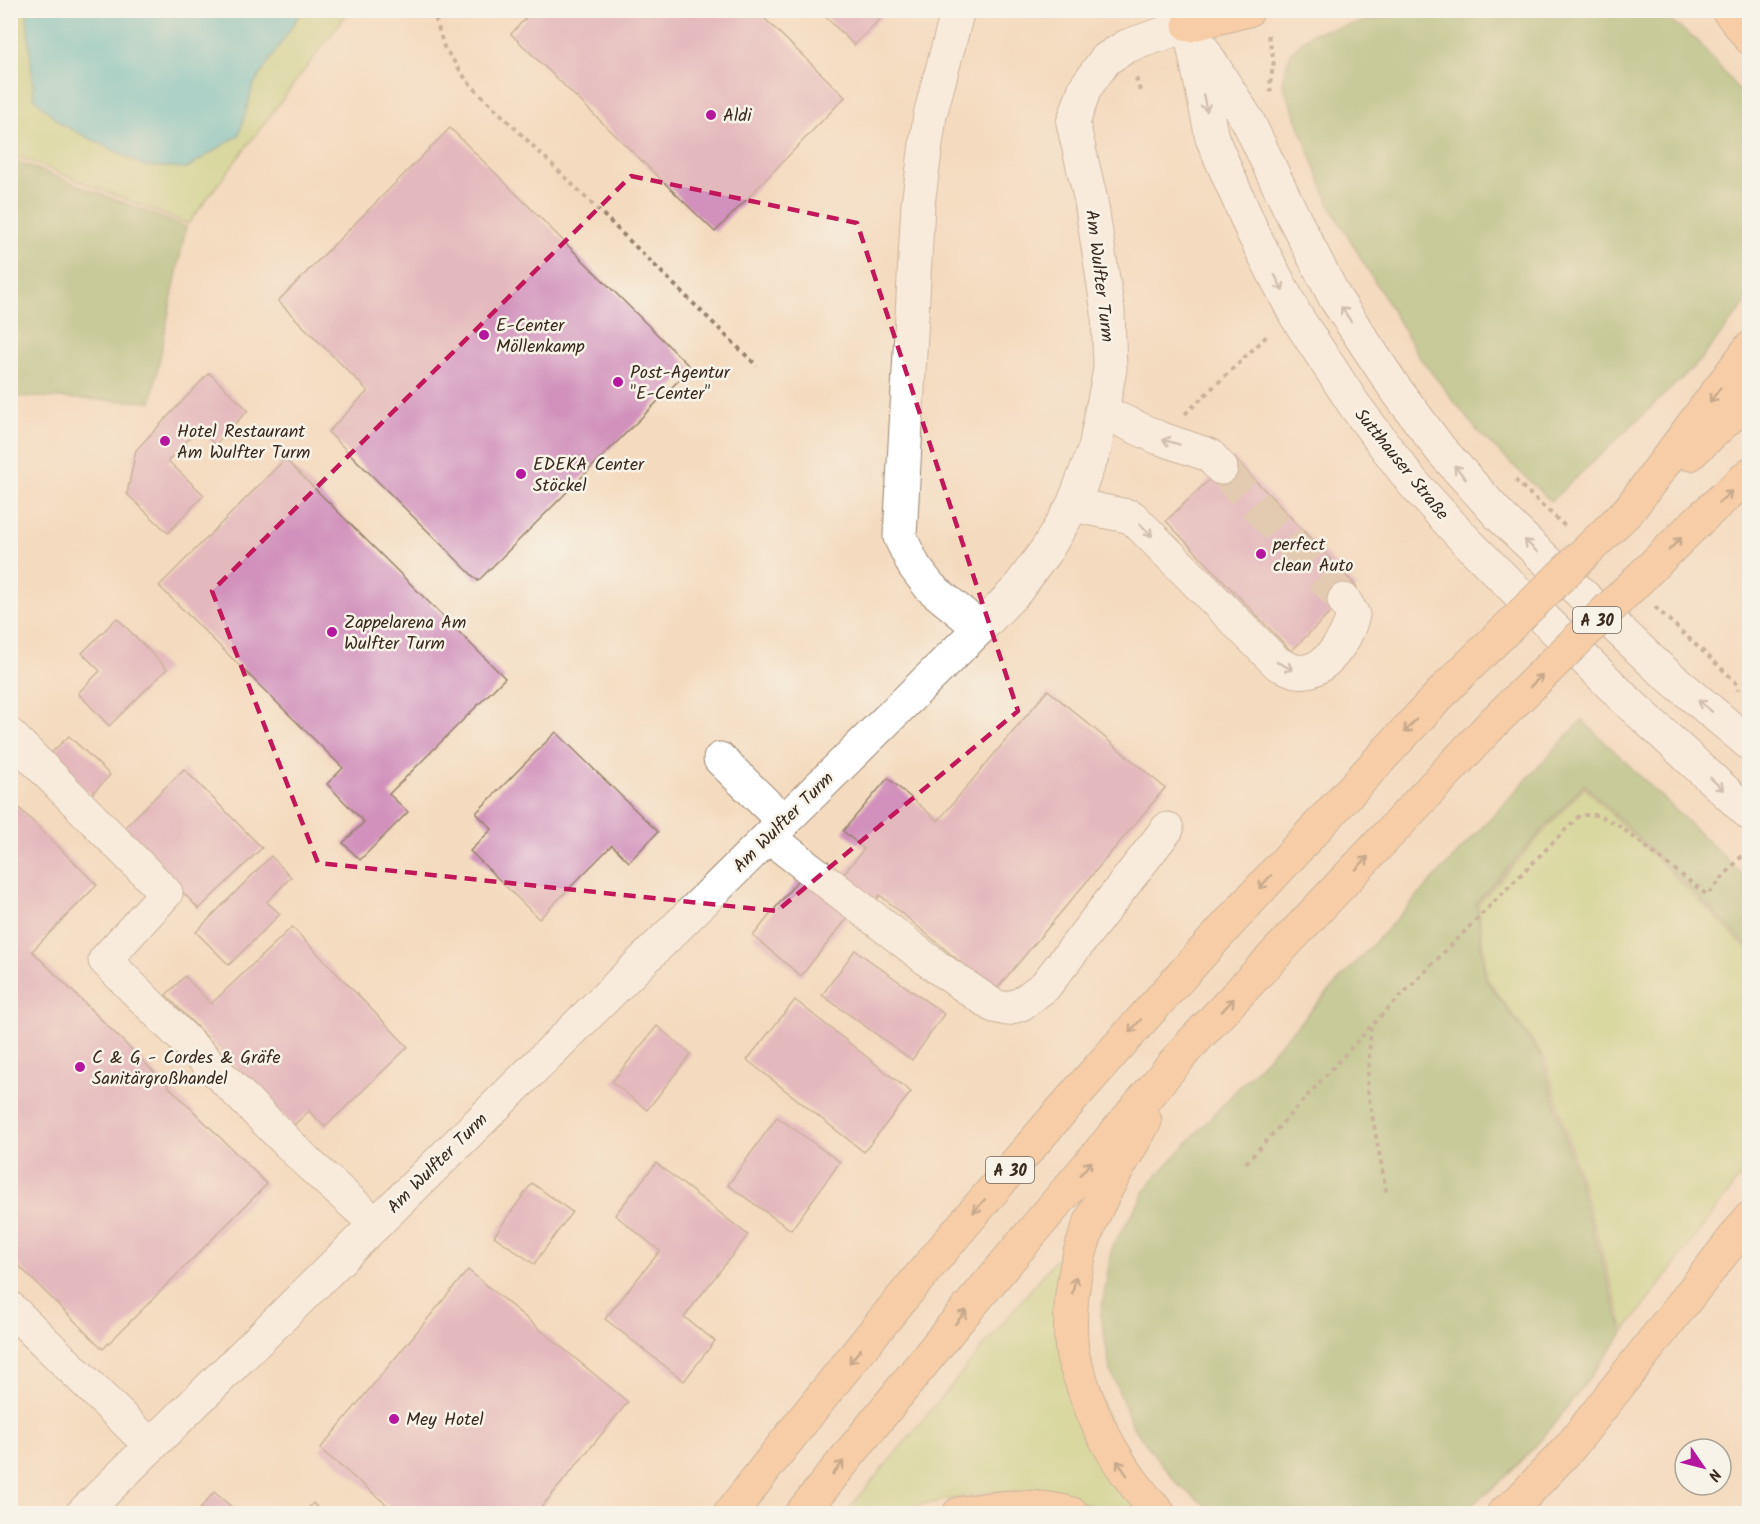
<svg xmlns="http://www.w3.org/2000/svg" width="1760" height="1524" font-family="Kalam,sans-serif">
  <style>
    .green { fill: #b8d47a; stroke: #7a7f4c; stroke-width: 1.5 }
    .forest { fill: #92b66a; stroke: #667044; stroke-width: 1.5 }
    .water { fill: #59c6cf; stroke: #4a7876; stroke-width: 1.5 }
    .building { fill: #d191bc }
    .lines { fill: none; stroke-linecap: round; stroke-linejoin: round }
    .minor-tunnel { stroke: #cfb89f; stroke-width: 33; stroke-dasharray: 33 16; stroke-linecap: butt }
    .minor-casing { stroke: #98826e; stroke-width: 35 }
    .highway-casing { stroke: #98826e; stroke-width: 35 }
    .path { stroke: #98826e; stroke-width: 4; stroke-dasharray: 4.5 4.5; stroke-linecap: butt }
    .minor { stroke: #fff; stroke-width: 33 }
    .highway { stroke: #f8bd88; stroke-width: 33 }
    .highway-bridge-casing { stroke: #98826e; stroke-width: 35; stroke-linecap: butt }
    .highway-bridge { stroke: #f8bd88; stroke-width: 33 }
    .oneway { stroke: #a79f9a }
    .oneway2 { stroke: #906c4e }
    .marked { fill: none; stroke: #c2185b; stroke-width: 4.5; stroke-dasharray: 12 8; stroke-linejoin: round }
    .poi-dot { fill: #b5179e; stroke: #f7f3e8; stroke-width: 2 }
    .labels { text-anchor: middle; stroke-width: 5; stroke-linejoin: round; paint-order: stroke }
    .shield { fill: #f7f3e8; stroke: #73665b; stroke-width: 1.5 }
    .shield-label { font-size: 16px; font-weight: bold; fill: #3b2a1e }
    .poi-label { font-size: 18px; fill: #3b2a1e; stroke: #f7f3e8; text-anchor: start }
    .street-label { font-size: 18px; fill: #3b2a1e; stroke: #f7f3e8 }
  </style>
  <rect width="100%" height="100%" fill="#f7f3e8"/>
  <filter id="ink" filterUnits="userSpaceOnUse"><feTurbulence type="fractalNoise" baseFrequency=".0167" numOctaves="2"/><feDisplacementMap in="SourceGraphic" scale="12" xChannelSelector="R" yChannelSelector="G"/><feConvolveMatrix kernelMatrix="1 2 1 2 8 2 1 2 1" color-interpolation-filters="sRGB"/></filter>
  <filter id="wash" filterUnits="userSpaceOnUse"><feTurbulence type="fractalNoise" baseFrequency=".008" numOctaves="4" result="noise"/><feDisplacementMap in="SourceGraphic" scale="24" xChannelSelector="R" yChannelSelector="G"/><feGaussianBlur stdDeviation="1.35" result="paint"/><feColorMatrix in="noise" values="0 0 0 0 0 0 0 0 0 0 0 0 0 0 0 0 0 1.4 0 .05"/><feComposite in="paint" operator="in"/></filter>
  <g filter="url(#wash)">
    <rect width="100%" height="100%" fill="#f4dbbf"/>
    <!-- green -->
    <g class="green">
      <polygon points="10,11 349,11 188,224 11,154"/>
      <polygon points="1584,787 1749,950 1749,1165 1625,1331 1544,1057 1487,979 1478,904"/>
      <polygon points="1075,1236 1059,1300 1147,1513 1111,1513 1060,1495 989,1492 914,1506 898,1513 845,1514"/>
    </g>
    <!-- forest -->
    <g class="forest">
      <polygon points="1414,11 1657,11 1698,41 1741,93 1749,114 1750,289 1744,305 1700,361 1551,501 1480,434 1420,358 1330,206 1282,81 1291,52 1312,33"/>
      <polygon points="11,159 186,227 151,402 11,396"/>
      <path d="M 1582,720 L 1749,881 L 1749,947 L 1584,784 L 1476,903 L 1485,979 L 1541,1056 L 1623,1333 C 1577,1393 1524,1475 1458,1513 L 1216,1513 L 1178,1485 L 1133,1427 L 1110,1369 L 1101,1314 L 1112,1247 L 1150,1183 Z"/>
    </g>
    <!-- water -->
    <polygon class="water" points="28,11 28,10 302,11 253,86 239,135 187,168 144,166 61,124 34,98 27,16"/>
    <g id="blocks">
      <!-- building -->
      <g class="building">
        <polygon points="533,10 756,10 845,97 715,232 511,34"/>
        <polygon points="819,10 889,10 854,45"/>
        <polygon points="450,128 691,368 478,581 328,432 368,391 278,301"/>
        <polygon points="209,373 248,410 215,445 198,429 168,461 204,495 168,533 127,494 136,450"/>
        <polygon points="1233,457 1357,587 1291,651 1166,521"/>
        <polygon points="285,459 505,678 389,794 408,812 360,860 343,843 364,822 327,784 343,768 159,586"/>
        <polygon points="117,618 167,669 109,726 78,693 100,671 82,653"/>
        <polygon points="1048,690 1165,788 995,991 880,895 874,903 842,876 864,849 843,831 888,778 938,821"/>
        <polygon points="556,732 658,832 629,862 612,845 539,919 470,851 492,829 476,813"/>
        <polygon points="69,736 110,775 91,795 49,755"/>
        <polygon points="184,769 262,848 199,909 122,830"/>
        <polygon points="10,799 97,885 32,951 267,1184 103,1349 10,1257"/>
        <polygon points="271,856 291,877 267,902 280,914 229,965 196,932"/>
        <polygon points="801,876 850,915 801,976 753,936"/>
        <polygon points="292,927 408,1047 325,1127 309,1111 293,1126 166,995 185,976 211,1004"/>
        <polygon points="855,950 944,1014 912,1060 822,995"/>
        <polygon points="795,1000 911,1092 864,1152 747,1060"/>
        <polygon points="657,1026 691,1054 647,1110 612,1082"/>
        <polygon points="777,1117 840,1162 791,1230 728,1185"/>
        <polygon points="656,1163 748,1235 684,1317 715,1341 684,1381 605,1319 660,1251 615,1215"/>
        <polygon points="532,1183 572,1212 534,1264 494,1236"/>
        <polygon points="468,1270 628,1402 536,1514 398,1514 320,1449"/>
        <polygon points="214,1492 240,1514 196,1514"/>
        <polygon points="313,1503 323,1514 303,1514"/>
      </g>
    </g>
  </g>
  <g filter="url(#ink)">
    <use href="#blocks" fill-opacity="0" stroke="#98826e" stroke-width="1.5"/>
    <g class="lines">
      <!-- minor-tunnel -->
      <polyline class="minor-tunnel" points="1221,468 1344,600"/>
      <defs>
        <g id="minor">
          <polyline points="958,10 930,115 918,204 900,537 914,566 930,587 980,628"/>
          <polyline points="1184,10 1189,25 1212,138 1253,233 1296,316 1355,406 1413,483 1466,541 1627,701 1750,814"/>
          <polyline points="1200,45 1248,121 1293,216 1335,298 1394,387 1441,450 1499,515 1657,666 1750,744"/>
          <polyline points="1101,411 1159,438 1209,455 1221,468"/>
          <path d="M 1073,505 L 1132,517 L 1278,664 C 1284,666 1291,670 1296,671 C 1325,676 1347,638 1353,615 L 1344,600"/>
          <polyline points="10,735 166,893 105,960 309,1164 376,1224"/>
          <polyline points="720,759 784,822"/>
          <polyline points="769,837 937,967 994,1006 1007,1009 1021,1004 1045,986 1167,829"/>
          <polyline points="10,1308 151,1446"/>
          <polyline points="82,1514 980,628 1016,591 1047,549 1073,505 1095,448 1110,369 1108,312 1091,201 1073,123 1085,88 1106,59 1127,46 1189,25"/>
        </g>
        <g id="highway">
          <polyline points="1728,10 1750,38"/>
          <polyline points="1189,25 1248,10"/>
          <polyline points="1690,454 1750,398"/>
          <polyline points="1629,510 1750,348"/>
          <polyline points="1700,519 1750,474"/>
          <path d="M 1145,1121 C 1123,1161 1097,1199 1083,1243 C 1072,1276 1068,1316 1072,1351 C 1073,1360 1077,1369 1080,1377 C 1095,1429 1123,1474 1159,1514"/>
          <path d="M 730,1514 C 953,1222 1200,951 1450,684"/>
          <polyline points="801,1514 952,1327 1188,1047 1494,722"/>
          <path d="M 959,1514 C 994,1507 1037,1503 1072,1514"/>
          <polyline points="1503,1514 1520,1500 1571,1446 1750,1218"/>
        </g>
      </defs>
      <!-- minor casing -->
      <use href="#minor" class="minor-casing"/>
      <!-- highway casing -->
      <use href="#highway" class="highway-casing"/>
      <!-- path -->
      <g class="path">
        <polyline points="433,10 444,47 468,82 757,366"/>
        <polyline points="1268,35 1274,61 1270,84 1271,95"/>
        <polyline points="1136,78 1141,94"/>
        <polyline points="1185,414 1269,334"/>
        <polyline points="1515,480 1567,528"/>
        <polyline points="1655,607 1735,681 1738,690"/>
        <polyline points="1371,1027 1367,1088 1387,1195"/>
        <polyline points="1246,1163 1371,1026 1580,815 1598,815 1617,824 1707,895 1750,847"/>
      </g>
      <!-- minor -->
      <use href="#minor" class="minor"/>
      <!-- highway -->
      <use href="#highway" class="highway"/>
      <defs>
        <g id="highway-bridge">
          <polyline points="1450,684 1629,510"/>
          <polyline points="1494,722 1700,519"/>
        </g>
      </defs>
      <!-- highway-bridge casing -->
      <use href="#highway-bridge" class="highway-bridge-casing"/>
      <!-- highway-bridge -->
      <use href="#highway-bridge" class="highway-bridge"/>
    </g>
    <!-- one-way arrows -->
    <defs><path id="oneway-shaft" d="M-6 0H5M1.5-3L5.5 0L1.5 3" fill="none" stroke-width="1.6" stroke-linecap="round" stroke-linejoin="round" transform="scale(1.5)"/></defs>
    <g class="oneway">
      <use href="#oneway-shaft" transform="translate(1205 103) rotate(78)"/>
      <use href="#oneway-shaft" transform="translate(1279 283) rotate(62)"/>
      <use href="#oneway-shaft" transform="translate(1346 314) rotate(-123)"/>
      <use href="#oneway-shaft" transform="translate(1171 442) rotate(-163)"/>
      <use href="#oneway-shaft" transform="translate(1460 472) rotate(-131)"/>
      <use href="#oneway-shaft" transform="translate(1146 530) rotate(45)"/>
      <use href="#oneway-shaft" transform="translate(1531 546) rotate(-136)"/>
      <use href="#oneway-shaft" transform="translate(1285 666) rotate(26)"/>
      <use href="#oneway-shaft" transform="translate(1705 706) rotate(-140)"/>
      <use href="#oneway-shaft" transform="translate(1717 784) rotate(43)"/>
    </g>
    <g class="oneway2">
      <use href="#oneway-shaft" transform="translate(1715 395) rotate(127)"/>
      <use href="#oneway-shaft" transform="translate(1725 497) rotate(-42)"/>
      <use href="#oneway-shaft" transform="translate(1675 544) rotate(-45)"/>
      <use href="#oneway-shaft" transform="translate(1536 681) rotate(-45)"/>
      <use href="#oneway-shaft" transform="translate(1410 726) rotate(133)"/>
      <use href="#oneway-shaft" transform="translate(1362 863) rotate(-47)"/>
      <use href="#oneway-shaft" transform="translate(1265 882) rotate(132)"/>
      <use href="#oneway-shaft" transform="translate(1228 1005) rotate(-47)"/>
      <use href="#oneway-shaft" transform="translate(1135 1026) rotate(132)"/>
      <use href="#oneway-shaft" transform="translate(1086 1168) rotate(-50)"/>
      <use href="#oneway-shaft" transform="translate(979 1206) rotate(131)"/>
      <use href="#oneway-shaft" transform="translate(1074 1285) rotate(-78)"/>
      <use href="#oneway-shaft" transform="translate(961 1317) rotate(-50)"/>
      <use href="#oneway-shaft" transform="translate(855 1356) rotate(129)"/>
      <use href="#oneway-shaft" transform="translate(838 1468) rotate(-51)"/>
      <use href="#oneway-shaft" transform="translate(1122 1468) rotate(-125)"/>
    </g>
  </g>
  <!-- marked area -->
  <path d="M0 0H1760V1524H0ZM 631,176 L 857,223 L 1018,711 L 777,911 L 318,863 L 212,591 Z" fill="#f4dbbf" fill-opacity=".55" fill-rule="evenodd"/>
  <path class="marked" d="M 631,176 L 857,223 L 1018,711 L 777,911 L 318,863 L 212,591 Z"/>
  <!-- markers -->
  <g class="poi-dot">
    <circle cx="711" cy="115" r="6"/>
    <circle cx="484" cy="335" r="6"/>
    <circle cx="618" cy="382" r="6"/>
    <circle cx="165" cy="441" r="6"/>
    <circle cx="521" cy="474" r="6"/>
    <circle cx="1261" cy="554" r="6"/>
    <circle cx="332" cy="632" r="6"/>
    <circle cx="80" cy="1067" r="6"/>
    <circle cx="394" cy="1419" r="6"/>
  </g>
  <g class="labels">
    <!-- shield labels -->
    <g class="shield">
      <rect x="1573" y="607" width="48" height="26" rx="4.5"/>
      <rect x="986" y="1157" width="48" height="26" rx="4.5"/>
    </g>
    <g class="shield-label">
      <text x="1597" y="626">A 30</text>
      <text x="1010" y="1176">A 30</text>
    </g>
    <!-- poi labels -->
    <g class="poi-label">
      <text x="723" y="121">Aldi</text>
      <text x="496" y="331">E-Center<tspan x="496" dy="21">Möllenkamp</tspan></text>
      <text x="630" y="378">Post-Agentur<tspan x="630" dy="21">"E-Center"</tspan></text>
      <text x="177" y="437">Hotel Restaurant<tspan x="177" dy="21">Am Wulfter Turm</tspan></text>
      <text x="533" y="470">EDEKA Center<tspan x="533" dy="21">Stöckel</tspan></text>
      <text x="1273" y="550">perfect<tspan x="1273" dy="21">clean Auto</tspan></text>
      <text x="344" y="628">Zappelarena Am<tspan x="344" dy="21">Wulfter Turm</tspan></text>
      <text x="92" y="1063">C &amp; G - Cordes &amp; Gräfe<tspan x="92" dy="21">Sanitärgroßhandel</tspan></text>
      <text x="406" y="1425">Mey Hotel</text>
    </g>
    <!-- street labels -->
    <g class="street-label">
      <text transform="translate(1100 276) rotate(83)" y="6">Am Wulfter Turm</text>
      <text transform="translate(1402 464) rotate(51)" y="6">Sutthauser Straße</text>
      <text transform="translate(783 822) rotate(-45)" y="6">Am Wulfter Turm</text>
      <text transform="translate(437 1163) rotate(-45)" y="6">Am Wulfter Turm</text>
    </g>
  </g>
  <!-- margin -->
  <rect width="1760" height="1524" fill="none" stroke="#f7f3e8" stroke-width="36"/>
  <!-- north arrow -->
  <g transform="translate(1703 1467) rotate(125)"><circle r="28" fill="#f7f3e8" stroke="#aca397" stroke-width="1.5"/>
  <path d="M0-4.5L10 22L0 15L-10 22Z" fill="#b5179e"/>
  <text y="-9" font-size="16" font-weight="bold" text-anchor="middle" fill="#3b2a1e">N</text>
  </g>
</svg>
